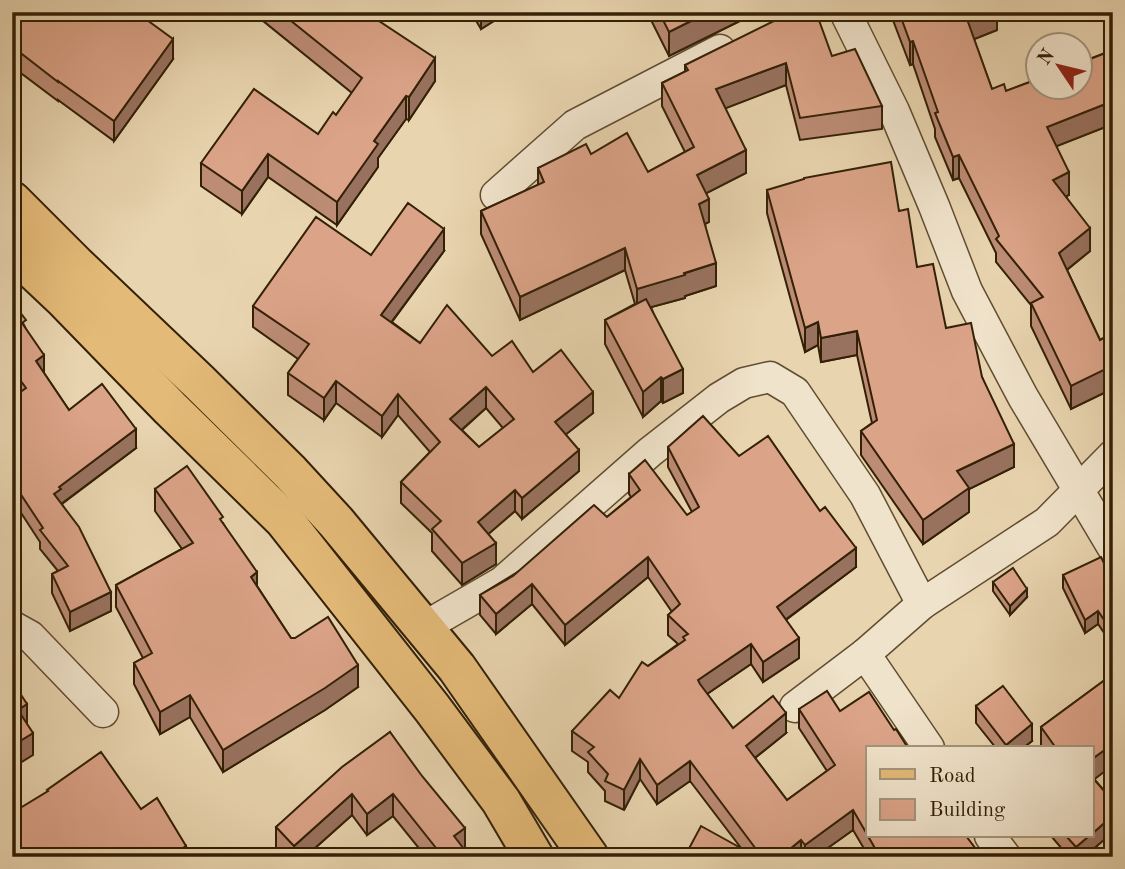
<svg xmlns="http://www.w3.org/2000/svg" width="1125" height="869" font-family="'Old Standard TT',serif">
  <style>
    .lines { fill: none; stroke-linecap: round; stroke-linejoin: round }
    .minor-casing { stroke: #604d30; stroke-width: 33 }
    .major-casing { stroke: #332006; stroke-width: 42 }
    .minor { stroke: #f0e3cb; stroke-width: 30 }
    .major { stroke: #e4ba78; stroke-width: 38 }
    .wall { fill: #bc8c75; stroke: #332006; stroke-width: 2; fill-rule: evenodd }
    .shaded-wall { fill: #99725f; stroke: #332006; stroke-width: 2 }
    .building { fill: #dba388; stroke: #332006; stroke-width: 2; fill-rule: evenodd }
  </style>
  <rect width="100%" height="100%" fill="#e8d4af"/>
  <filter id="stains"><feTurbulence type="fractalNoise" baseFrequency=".00286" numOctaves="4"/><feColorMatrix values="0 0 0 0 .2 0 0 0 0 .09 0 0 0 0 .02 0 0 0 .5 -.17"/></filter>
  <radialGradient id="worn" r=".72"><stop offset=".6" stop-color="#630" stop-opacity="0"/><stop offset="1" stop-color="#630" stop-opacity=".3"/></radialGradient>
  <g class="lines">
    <defs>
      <g id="minor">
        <polyline points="845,12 894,111 934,206 967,291 1023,397 1113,548"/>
        <polyline points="496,195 575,125 720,50"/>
        <polyline points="12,626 30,636 103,712"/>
        <polyline points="424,627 502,582 650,452 719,398 744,383 770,377 795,392 865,495 922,604"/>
        <polyline points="865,654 929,748"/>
        <polyline points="795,707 865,654 922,604 1047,522 1113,455"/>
        <polyline points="990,836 1006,857"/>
      </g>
      <g id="major">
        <polyline points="12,201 76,265 199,382 290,472 336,522 457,668 589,857"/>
        <polyline points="12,250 65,300 170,408 284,520 432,708 501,801 534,857"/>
      </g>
    </defs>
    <!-- minor casing -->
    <use href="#minor" class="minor-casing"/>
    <!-- major casing -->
    <use href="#major" class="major-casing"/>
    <!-- minor -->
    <use href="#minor" class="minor"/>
    <!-- major -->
    <use href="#major" class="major"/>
  </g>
  <!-- wall -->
  <g class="wall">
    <polygon points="12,12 173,59 114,141 58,100 58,101 18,71 12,79"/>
    <polygon points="252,12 381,12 381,19 379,21 435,81 409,120 406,119 378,158 378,167 337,225 268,177 242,214 201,186 201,163 318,134 336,115 352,93"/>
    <polygon points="471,12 508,12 481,29"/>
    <polygon points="651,12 758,12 669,56 651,20"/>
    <polygon points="884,12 999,12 997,13 997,30 974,39 992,89 1006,91 1113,50 1113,124 1056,146 1069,195 1066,196 1090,251 1067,270 1100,340 1113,333 1112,389 1071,409 1031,326 1031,305 996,262 996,253 959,178 953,180 935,137 935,129 913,64 910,65 891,15 886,17"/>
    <polygon points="832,56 882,106 882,129 800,140 786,85 725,108 746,173 706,193 709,222 705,224 716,286 685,296 685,298 651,307 683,393 663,403 661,401 643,417 605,344 605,320 635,304 625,270 520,320 481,234 481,211 538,185 538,168 591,154 648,172 685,152 662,106 662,83 685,72 685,65"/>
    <polygon points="767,190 899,211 917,267 946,328 982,377 1014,467 969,489 969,512 923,544 861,455 861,431 872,423 857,355 821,362 818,345 805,352 767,213"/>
    <path d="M 444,251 L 392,322 L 420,343 L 492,356 L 533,372 L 593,413 L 566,434 L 579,471 L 522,519 L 515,511 L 488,534 L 496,564 L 462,585 L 432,551 L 432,533 L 401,503 L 401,482 L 430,452 L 398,415 L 382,437 L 336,403 L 324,420 L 288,395 L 288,373 L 298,359 L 253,327 L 253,306 L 371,255 ZM 486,408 L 503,428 L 479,447 L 462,430 Z"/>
    <polygon points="12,302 26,329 44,373 69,410 136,448 62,504 111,611 70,631 52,593 52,574 58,571 40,549 40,542 12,499 12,398 17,395 12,388"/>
    <polygon points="668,447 739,456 856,567 786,620 799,658 763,682 751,664 707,694 733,728 786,733 755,758 787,800 827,771 799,728 799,709 840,711 868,748 982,857 869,857 853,830 815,857 686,857 686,854 741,848 690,781 657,804 640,779 624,810 605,801 605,791 588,772 588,762 572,751 572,731 619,698 648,666 678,644 668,635 668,615 672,612 648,577 565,645 532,604 496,634 480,615 480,595 607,517 631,497 629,494 629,474 687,515 692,512 668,467"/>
    <polygon points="155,489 223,523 257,586 291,638 358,687 325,710 223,772 190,717 160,734 134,684 134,663 143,658 116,607 116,585 182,549 155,511"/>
    <polygon points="1063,575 1113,582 1113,646 1098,624 1085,633 1063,588"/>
    <polygon points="993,582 1027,597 1010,615 993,591"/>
    <polygon points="1113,674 1113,765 1094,779 1113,801 1113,832 1084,857 1069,857 1051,836 1092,836 1092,748 1041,748 1041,727"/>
    <polygon points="976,706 1032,741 1023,748 996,748 976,723"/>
    <polygon points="390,732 470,857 426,857 393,816 367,835 352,815 305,857 284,857 276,848 276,827"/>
  </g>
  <!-- shaded-wall -->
  <g class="shaded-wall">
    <polygon points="368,12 381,12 381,19 367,36"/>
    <polygon points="483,12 508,12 481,29 481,14"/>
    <polygon points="709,12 758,12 669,56 669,32"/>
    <polygon points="886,12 891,12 891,15 886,17"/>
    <polygon points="984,12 999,12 997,13 997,30 967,42 967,19"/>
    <polygon points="173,39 173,59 114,141 114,121"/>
    <polygon points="913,41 913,64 910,65 910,42"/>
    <polygon points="18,51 18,71 12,79 12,59"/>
    <polygon points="435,58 435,81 409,120 409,97"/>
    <polygon points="786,63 786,85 716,112 716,89"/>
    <polygon points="406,96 406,119 378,158 378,167 337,225 337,202 374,141"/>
    <polygon points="1113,101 1113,124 1047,150 1047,127"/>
    <polygon points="746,150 746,173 697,198 697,175"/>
    <polygon points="268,154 268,177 242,214 242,191"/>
    <polygon points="959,155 959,178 953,180 953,157"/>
    <polygon points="1069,172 1069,195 1053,203 1053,180"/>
    <polygon points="709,199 709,222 699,227 699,204"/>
    <polygon points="1090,228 1090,251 1059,276 1059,253"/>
    <polygon points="444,229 444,251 381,336 381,315"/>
    <polygon points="625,248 625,270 520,320 520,297"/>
    <polygon points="716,263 716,286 685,296 685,298 637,311 637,289"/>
    <polygon points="818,322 818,345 805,352 805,328"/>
    <polygon points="857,331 857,355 821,362 821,338"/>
    <polygon points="44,355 44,374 36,361"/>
    <polygon points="1113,362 1112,389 1071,409 1071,386"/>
    <polygon points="683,369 683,393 663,403 663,379"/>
    <polygon points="661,377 661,401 643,417 643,392"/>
    <polygon points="336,381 336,403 324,420 324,398"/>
    <polygon points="486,387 486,408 450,440 450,419"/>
    <polygon points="593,392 593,413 555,443 555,422"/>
    <polygon points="398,394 398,415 382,437 382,416"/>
    <polygon points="136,429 136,448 61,504 54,494 59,487"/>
    <polygon points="1014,444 1014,467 969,489 969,512 923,544 923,520 957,471"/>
    <polygon points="579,450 579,471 522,519 522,498"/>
    <polygon points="515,490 515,511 478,543 478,522"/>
    <polygon points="496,543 496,564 462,585 462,563"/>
    <polygon points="856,548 856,567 777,626 777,607"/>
    <polygon points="648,557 648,577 565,645 565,625"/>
    <polygon points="257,572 257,594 251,577"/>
    <polygon points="532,584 532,604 496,634 496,614"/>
    <polygon points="1027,589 1027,597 1010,615 1010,606"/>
    <polygon points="111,592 111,611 70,631 70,612"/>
    <polygon points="1098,611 1098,624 1085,633 1085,620"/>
    <polygon points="799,638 799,658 763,682 763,662"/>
    <polygon points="751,644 751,664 698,700 698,680"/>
    <polygon points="358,665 358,687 325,710 223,772 223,750"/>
    <polygon points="190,695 190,717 160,734 160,712"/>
    <polygon points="27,704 27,727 18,710"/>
    <polygon points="786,713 786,733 746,765 746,746"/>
    <polygon points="1032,724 1032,741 1023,748 1006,748 1006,745"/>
    <polygon points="33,733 33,755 12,768 12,746"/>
    <polygon points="1113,744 1113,765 1092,781 1092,759"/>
    <polygon points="640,759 640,779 624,810 624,790"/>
    <polygon points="690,761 690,781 657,804 657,785"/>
    <polygon points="352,794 352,815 305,857 294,857 294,846"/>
    <polygon points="393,794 393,816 367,835 367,814"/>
    <polygon points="853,810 853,830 815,857 805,857 805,845"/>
    <polygon points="1113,815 1113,832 1084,857 1076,857 1076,847 1089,836 1092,836 1092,834"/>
    <polygon points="465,828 465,849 455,857 454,836"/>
    <polygon points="801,840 801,857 780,857"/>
    <polygon points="186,846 186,857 169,857"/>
    <polygon points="53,849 53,857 41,857"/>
  </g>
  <!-- building -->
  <g class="building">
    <polygon points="12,12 136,12 173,39 114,121 58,81 58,82 18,51 12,59"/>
    <polygon points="280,12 368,12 367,13 435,58 409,97 406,96 374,141 378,144 337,202 268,154 242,191 201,163 254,89 318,134 333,112 336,115 362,78"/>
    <polygon points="659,12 709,12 669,32"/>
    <polygon points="792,12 816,12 832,56 855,49 882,106 800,118 786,63 716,89 746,150 697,175 709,199 699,204 716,263 684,273 685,275 637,289 625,248 520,297 481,211 544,182 538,168 586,144 591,154 627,133 648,172 694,147 662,83 688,70 685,65"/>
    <polygon points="899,12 984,12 967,19 992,89 1004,84 1006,91 1038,79 1038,88 1080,88 1080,63 1113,50 1113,101 1047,127 1069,172 1053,180 1090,228 1059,253 1100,340 1113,333 1113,362 1111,363 1112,366 1071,386 1031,303 1043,297 996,239 999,236 959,155 953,157 935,113 938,112 913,41 910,42"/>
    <polygon points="891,162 899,211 908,209 917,267 933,264 946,328 971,323 982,377 1014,444 957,471 969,488 923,520 861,431 877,420 857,331 821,338 818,322 805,328 767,190 804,179 804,178"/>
    <path d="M 408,203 L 444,229 L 381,315 L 420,343 L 447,305 L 492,356 L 512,341 L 533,372 L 561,350 L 593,392 L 555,422 L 579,450 L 522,498 L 515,490 L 478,522 L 496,543 L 462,563 L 432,529 L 441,521 L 401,482 L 440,442 L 398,394 L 382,416 L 336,381 L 324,398 L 288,373 L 309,344 L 253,306 L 316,217 L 371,255 ZM 486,387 L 514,419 L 479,447 L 450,419 Z"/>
    <polygon points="646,299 683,369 663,379 661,377 643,392 605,320"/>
    <polygon points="12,302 26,320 22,323 44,355 36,361 69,410 102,384 136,429 59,487 61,489 54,494 79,527 111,592 70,612 52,574 68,566 40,530 43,528 12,481 12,454 15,452 12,449 12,398 26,388 12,369"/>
    <polygon points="703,416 739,456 768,436 820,511 825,507 856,548 777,607 799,638 763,662 751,644 698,680 700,684 733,728 773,696 786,713 746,746 787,800 835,765 799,709 827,691 840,711 869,692 894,730 896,729 908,748 868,748 868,836 853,810 805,845 801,840 780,857 762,857 690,761 657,785 640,759 624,790 605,781 608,774 588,752 594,747 572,731 610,690 619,698 642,662 648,666 685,640 683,637 688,634 668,615 680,604 648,557 565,625 532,584 496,614 480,595 513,576 594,505 607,517 640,490 629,474 645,460 687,515 699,507 668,447"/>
    <polygon points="187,466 223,517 220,519 257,572 251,577 291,638 295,638 328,617 358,665 325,688 223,750 190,695 160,712 134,663 152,653 116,585 193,543 155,489"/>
    <polygon points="1101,557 1113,582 1113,633 1098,611 1085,620 1063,575"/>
    <polygon points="1013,568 1027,589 1010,606 993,582"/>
    <polygon points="1113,674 1113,744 1092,759 1092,748 1056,748 1041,727"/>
    <polygon points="12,681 27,704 18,710 33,733 12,746"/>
    <polygon points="1003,686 1032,724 1006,745 976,706"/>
    <polygon points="390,732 422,776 465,828 454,836 470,857 435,857 440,853 393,794 367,814 352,794 294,846 276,827 342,767"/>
    <polygon points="101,752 141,809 157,798 186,846 169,857 57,857 53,849 41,857 12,857 12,813 48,791 47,790"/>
    <polygon points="1092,777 1113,801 1113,815 1092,834"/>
    <polygon points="701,826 757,857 689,857 686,854"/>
    <polygon points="868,836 966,836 982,857 880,857"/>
    <polygon points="1066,836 1089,836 1076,847"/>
  </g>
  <!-- margin -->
  <rect width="1125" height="869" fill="none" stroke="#e8d4af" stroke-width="42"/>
  <rect x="14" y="14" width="1097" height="841" fill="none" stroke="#332006" stroke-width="3.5"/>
  <rect x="21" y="21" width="1083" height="827" fill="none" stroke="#332006" stroke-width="2"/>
  <!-- legend -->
  <rect x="866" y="746" width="228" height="91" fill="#f0e3cb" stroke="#a4957c" stroke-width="2"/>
  <rect x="880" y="769" width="35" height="10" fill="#e4ba78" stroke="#a4957c" stroke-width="2"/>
  <text x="929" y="782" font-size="21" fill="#332006">Road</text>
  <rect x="880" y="799" width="35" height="21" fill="#dba388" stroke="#a4957c" stroke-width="2"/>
  <text x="929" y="816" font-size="21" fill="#332006">Building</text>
  <!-- north arrow -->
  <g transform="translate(1059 66) rotate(305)"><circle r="33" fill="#f0e3cb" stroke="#a4957c" stroke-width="2"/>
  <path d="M0-5L12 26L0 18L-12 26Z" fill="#8f2418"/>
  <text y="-10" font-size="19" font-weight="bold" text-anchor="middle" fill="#332006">N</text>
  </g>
  <rect width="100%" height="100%" filter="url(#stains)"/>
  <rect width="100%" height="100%" fill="url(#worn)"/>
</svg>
